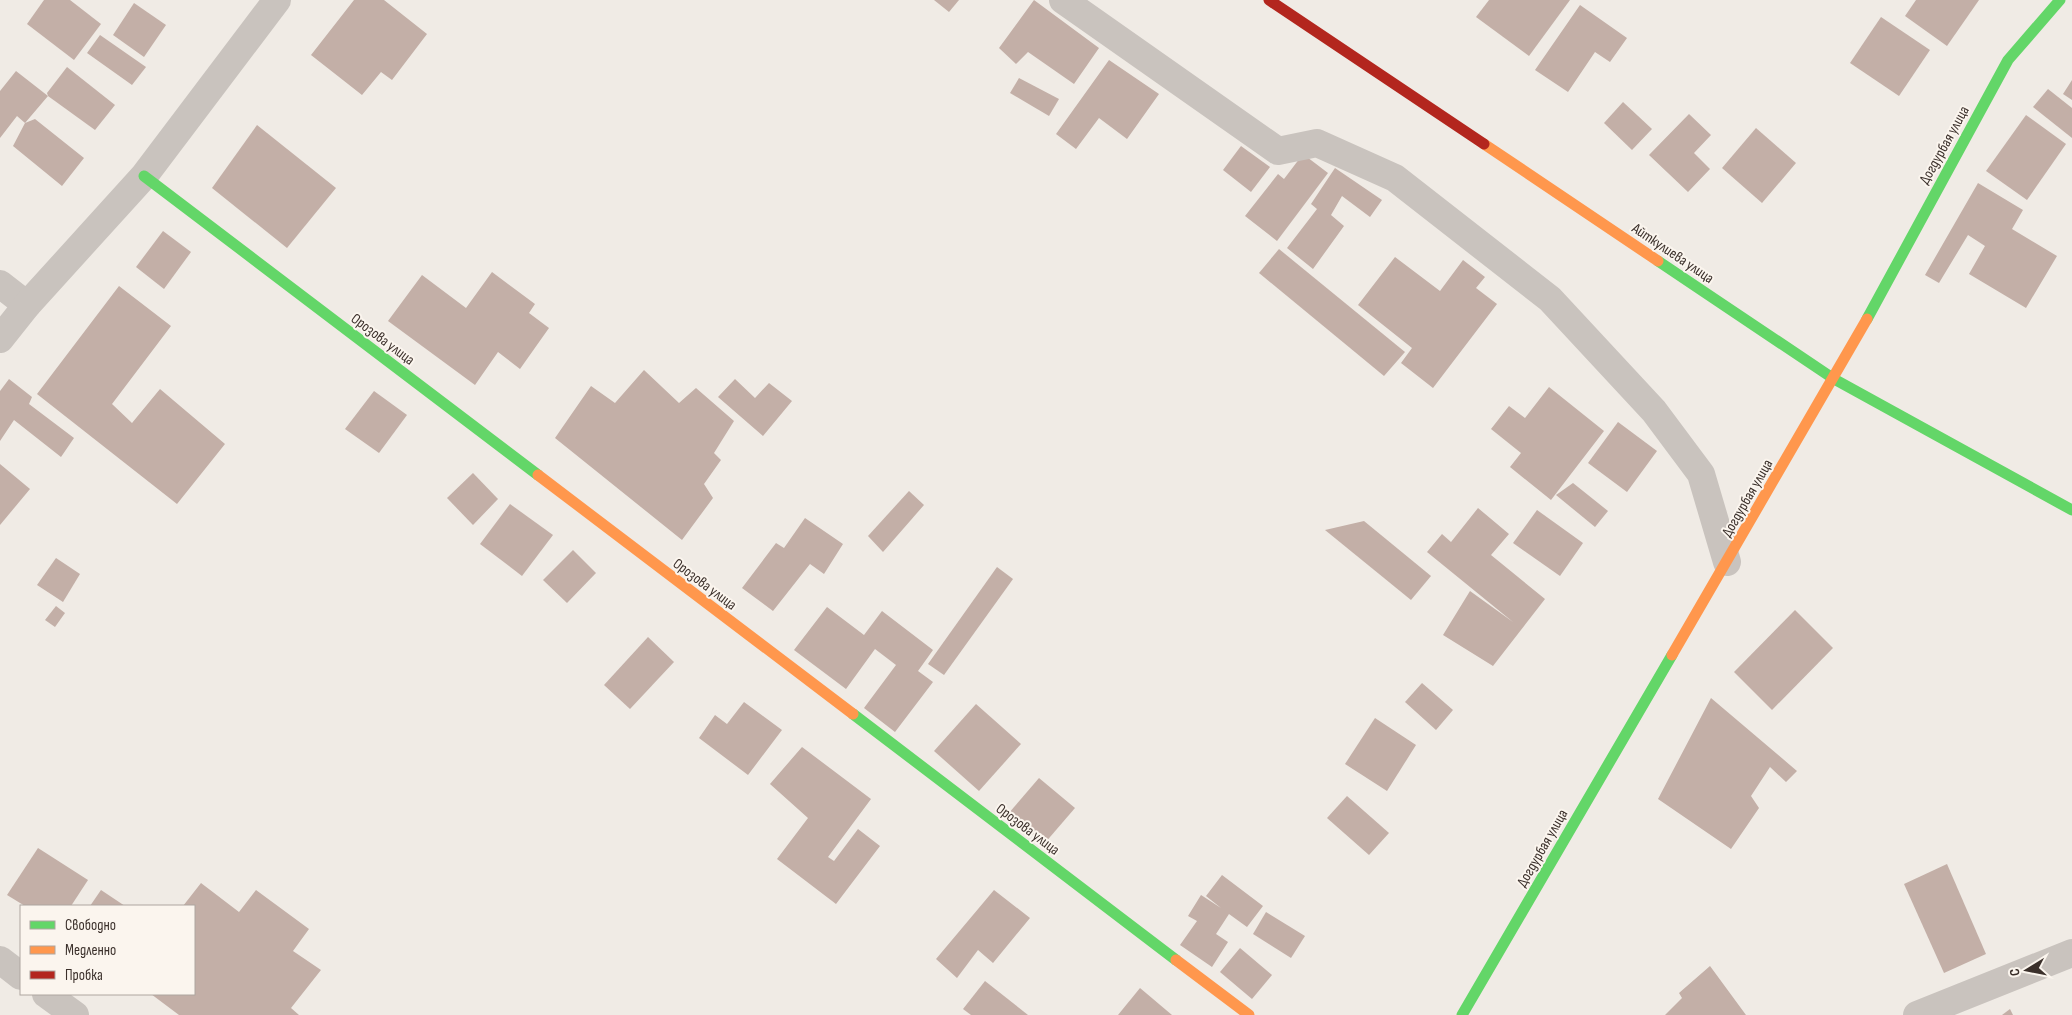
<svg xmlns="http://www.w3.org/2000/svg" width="2072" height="1015" font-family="'Sofia Sans Condensed',sans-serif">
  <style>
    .building { fill: #c3afa7 }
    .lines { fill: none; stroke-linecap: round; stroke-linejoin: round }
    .street { stroke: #c9c3be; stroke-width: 28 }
    .fast { stroke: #63d668; stroke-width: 11 }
    .slow { stroke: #ff974d; stroke-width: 11 }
    .jam { stroke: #b3261e; stroke-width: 11 }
    .labels { text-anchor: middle; stroke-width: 4; stroke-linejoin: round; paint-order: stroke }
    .street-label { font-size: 15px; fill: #3b302b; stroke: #fbf5ee }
  </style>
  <rect width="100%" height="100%" fill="#f0ebe5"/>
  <!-- building -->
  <g class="building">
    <polygon points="44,0 70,0 101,24 74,60 27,24"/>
    <polygon points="354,0 384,0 427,34 392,80 381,72 362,95 311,55"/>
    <polygon points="934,0 959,0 949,12"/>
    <polygon points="1034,0 1099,48 1074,84 1028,52 1016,64 999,48"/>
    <polygon points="1489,0 1570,0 1529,56 1476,17"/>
    <polygon points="1916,0 1979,0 1947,46 1905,16"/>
    <polygon points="134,3 166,25 144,57 113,35"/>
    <polygon points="1580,5 1627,38 1610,62 1595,52 1568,92 1535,70"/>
    <polygon points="1881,17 1930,50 1899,96 1850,63"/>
    <polygon points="100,35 146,67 132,85 87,53"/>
    <polygon points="1109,60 1159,94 1127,139 1099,118 1076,149 1056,134"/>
    <polygon points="67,67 115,105 95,130 48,96 47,93"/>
    <polygon points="16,71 48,96 25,123 35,119 84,158 62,186 13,146 25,123 17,116 0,138 0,91"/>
    <polygon points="1019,78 1059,99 1049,116 1010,93"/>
    <polygon points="2072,80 2072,100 2063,94"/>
    <polygon points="2048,89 2072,108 2072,138 2033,107"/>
    <polygon points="1623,102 1652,129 1632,150 1604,123"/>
    <polygon points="1689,114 1711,135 1694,153 1710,169 1688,192 1649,155"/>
    <polygon points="2026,115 2066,144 2027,200 1986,171"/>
    <polygon points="257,125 336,188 287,248 212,188"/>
    <polygon points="1756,128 1796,163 1762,203 1722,168"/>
    <polygon points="1241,146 1270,167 1251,192 1223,170"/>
    <polygon points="1303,154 1328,173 1277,241 1245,216 1278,174 1284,179"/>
    <polygon points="1335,168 1382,200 1370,217 1342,196 1331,215 1344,226 1313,269 1287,248 1317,209 1311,204"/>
    <polygon points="1978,183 2023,210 2012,229 2057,256 2026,308 1969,274 1985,246 1968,235 1939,283 1925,275"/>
    <polygon points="163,231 191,252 164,289 136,267"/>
    <polygon points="1279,249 1405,352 1384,376 1259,273"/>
    <polygon points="1395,257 1440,291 1463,260 1485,277 1476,288 1497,304 1433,388 1401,363 1412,348 1358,305"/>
    <polygon points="492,272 535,304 529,313 549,328 520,369 498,352 475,385 388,321 422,275 466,308"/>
    <polygon points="119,286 171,326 112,404 132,423 160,389 225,444 177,504 37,394"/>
    <polygon points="644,370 679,403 696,388 734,421 714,453 721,460 704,484 713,498 682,540 555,438 591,386 615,403"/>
    <polygon points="9,379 32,397 29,404 74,438 61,457 14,420 0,441 0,391"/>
    <polygon points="735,379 755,398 769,383 792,401 763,436 718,397"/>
    <polygon points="1549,387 1604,431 1551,500 1510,467 1521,453 1491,429 1509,406 1525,418"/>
    <polygon points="374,391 407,415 379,453 345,429"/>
    <polygon points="1618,422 1657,451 1627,492 1588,463"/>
    <polygon points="0,464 30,489 0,525"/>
    <polygon points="473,473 498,499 473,525 447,498"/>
    <polygon points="1573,483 1608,511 1595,527 1556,495"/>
    <polygon points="909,491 924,505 883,552 868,536"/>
    <polygon points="510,504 553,535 522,576 480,544"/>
    <polygon points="1478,508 1509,534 1491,555 1545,599 1493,666 1443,635 1470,591 1513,622 1427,552 1442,534 1451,542"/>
    <polygon points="1537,510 1583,543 1560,576 1513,543"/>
    <polygon points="805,518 843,544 824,574 810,564 773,611 742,588 776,543 784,548"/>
    <polygon points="1364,521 1431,576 1411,600 1325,530"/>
    <polygon points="573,550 596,573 567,603 543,580"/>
    <polygon points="56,558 80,574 63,602 37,585"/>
    <polygon points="997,567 1013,579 944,675 928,664"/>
    <polygon points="56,606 65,613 55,627 45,620"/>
    <polygon points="827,607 864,635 882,611 933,650 918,671 933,682 895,732 864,708 896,665 875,649 846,689 794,650"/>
    <polygon points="1795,610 1833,648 1772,710 1734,672"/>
    <polygon points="648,637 674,662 630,709 604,685"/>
    <polygon points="1422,683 1453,710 1436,730 1405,702"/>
    <polygon points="1711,698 1797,771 1786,782 1770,767 1751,796 1759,808 1731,849 1658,799"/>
    <polygon points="744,702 782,730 748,775 699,738 715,715 727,724"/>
    <polygon points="976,704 1021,744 979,791 934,751"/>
    <polygon points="1375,718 1416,745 1387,791 1345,764"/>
    <polygon points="802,747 871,799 828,857 834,861 858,829 880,846 836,904 777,859 808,818 770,784"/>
    <polygon points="1039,778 1075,808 1044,844 1008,814"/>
    <polygon points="1347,796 1389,833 1369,855 1327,818"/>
    <polygon points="38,848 88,880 71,906 25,906 7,895"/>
    <polygon points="1947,864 1986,954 1944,973 1904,884"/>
    <polygon points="1222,875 1263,906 1247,927 1229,914 1216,934 1228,942 1212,967 1180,945 1197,921 1188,916 1201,895 1221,908 1206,896"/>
    <polygon points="201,883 239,912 256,890 309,929 293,951 321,970 291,1008 299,1015 179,1015 151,994 194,994 194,906 183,906"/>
    <polygon points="101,890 125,906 90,906"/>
    <polygon points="994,890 1030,918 993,963 978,950 957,978 936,959"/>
    <polygon points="1266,912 1305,936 1291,958 1253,934"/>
    <polygon points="1240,948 1272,975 1252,999 1220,972"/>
    <polygon points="1710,966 1746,1015 1665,1015 1682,998 1679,993"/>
    <polygon points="985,981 1028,1015 971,1015 963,1009"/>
    <polygon points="1140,988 1172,1015 1118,1015"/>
    <polygon points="2010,1009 2013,1015 2002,1015"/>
  </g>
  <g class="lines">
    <!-- street -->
    <g class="street">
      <polyline points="1063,0 1278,151 1317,143 1395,178 1550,299 1654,411 1701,474 1727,562"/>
      <polyline points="0,284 27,305"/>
      <polyline points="0,339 27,305 144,176 277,0"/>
      <polyline points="0,960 21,976"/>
      <polyline points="46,994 75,1015"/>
      <polyline points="1917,1015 2072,953"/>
    </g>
    <!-- fast -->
    <g class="fast">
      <polyline points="144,176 538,475"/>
      <polyline points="1658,261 1834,379 2072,510"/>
      <polyline points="1867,319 2008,60 2060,0"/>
      <polyline points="853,714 1176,960"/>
      <polyline points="1462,1015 1672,655"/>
    </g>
    <!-- slow -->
    <g class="slow">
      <polyline points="1484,144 1658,261"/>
      <polyline points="538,475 853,714"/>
      <polyline points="1672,655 1867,319"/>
      <polyline points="1176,960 1249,1015"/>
    </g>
    <!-- jam -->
    <polyline class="jam" points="1269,0 1484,144"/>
  </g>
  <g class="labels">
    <!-- street labels -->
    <g class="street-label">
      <text transform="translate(1944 145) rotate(-61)" y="5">Догдурбая улица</text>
      <text transform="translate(1673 253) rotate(34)" y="5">Айткулиева улица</text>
      <text transform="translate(383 339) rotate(37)" y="5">Орозова улица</text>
      <text transform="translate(1747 498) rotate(-60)" y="5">Догдурбая улица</text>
      <text transform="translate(705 584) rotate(37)" y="5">Орозова улица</text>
      <text transform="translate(1028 829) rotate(37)" y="5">Орозова улица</text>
      <text transform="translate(1542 848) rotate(-60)" y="5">Догдурбая улица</text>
    </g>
  </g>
  <!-- legend -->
  <rect x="20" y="905" width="175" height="90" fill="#fbf5ee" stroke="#aea6a0"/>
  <rect x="30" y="921" width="25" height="8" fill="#63d668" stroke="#aea6a0"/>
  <text x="65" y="930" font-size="15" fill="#3b302b">Свободно</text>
  <rect x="30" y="946" width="25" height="8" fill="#ff974d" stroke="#aea6a0"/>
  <text x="65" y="955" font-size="15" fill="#3b302b">Медленно</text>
  <rect x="30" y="971" width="25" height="8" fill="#b3261e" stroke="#aea6a0"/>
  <text x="65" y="980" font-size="15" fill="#3b302b">Пробка</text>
  <!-- north arrow -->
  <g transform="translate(2027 970) rotate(260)" stroke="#fbf5ee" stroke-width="4" paint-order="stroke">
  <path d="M0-4L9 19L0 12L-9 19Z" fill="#3b302b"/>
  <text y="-8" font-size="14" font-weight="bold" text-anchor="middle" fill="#3b302b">С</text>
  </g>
</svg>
